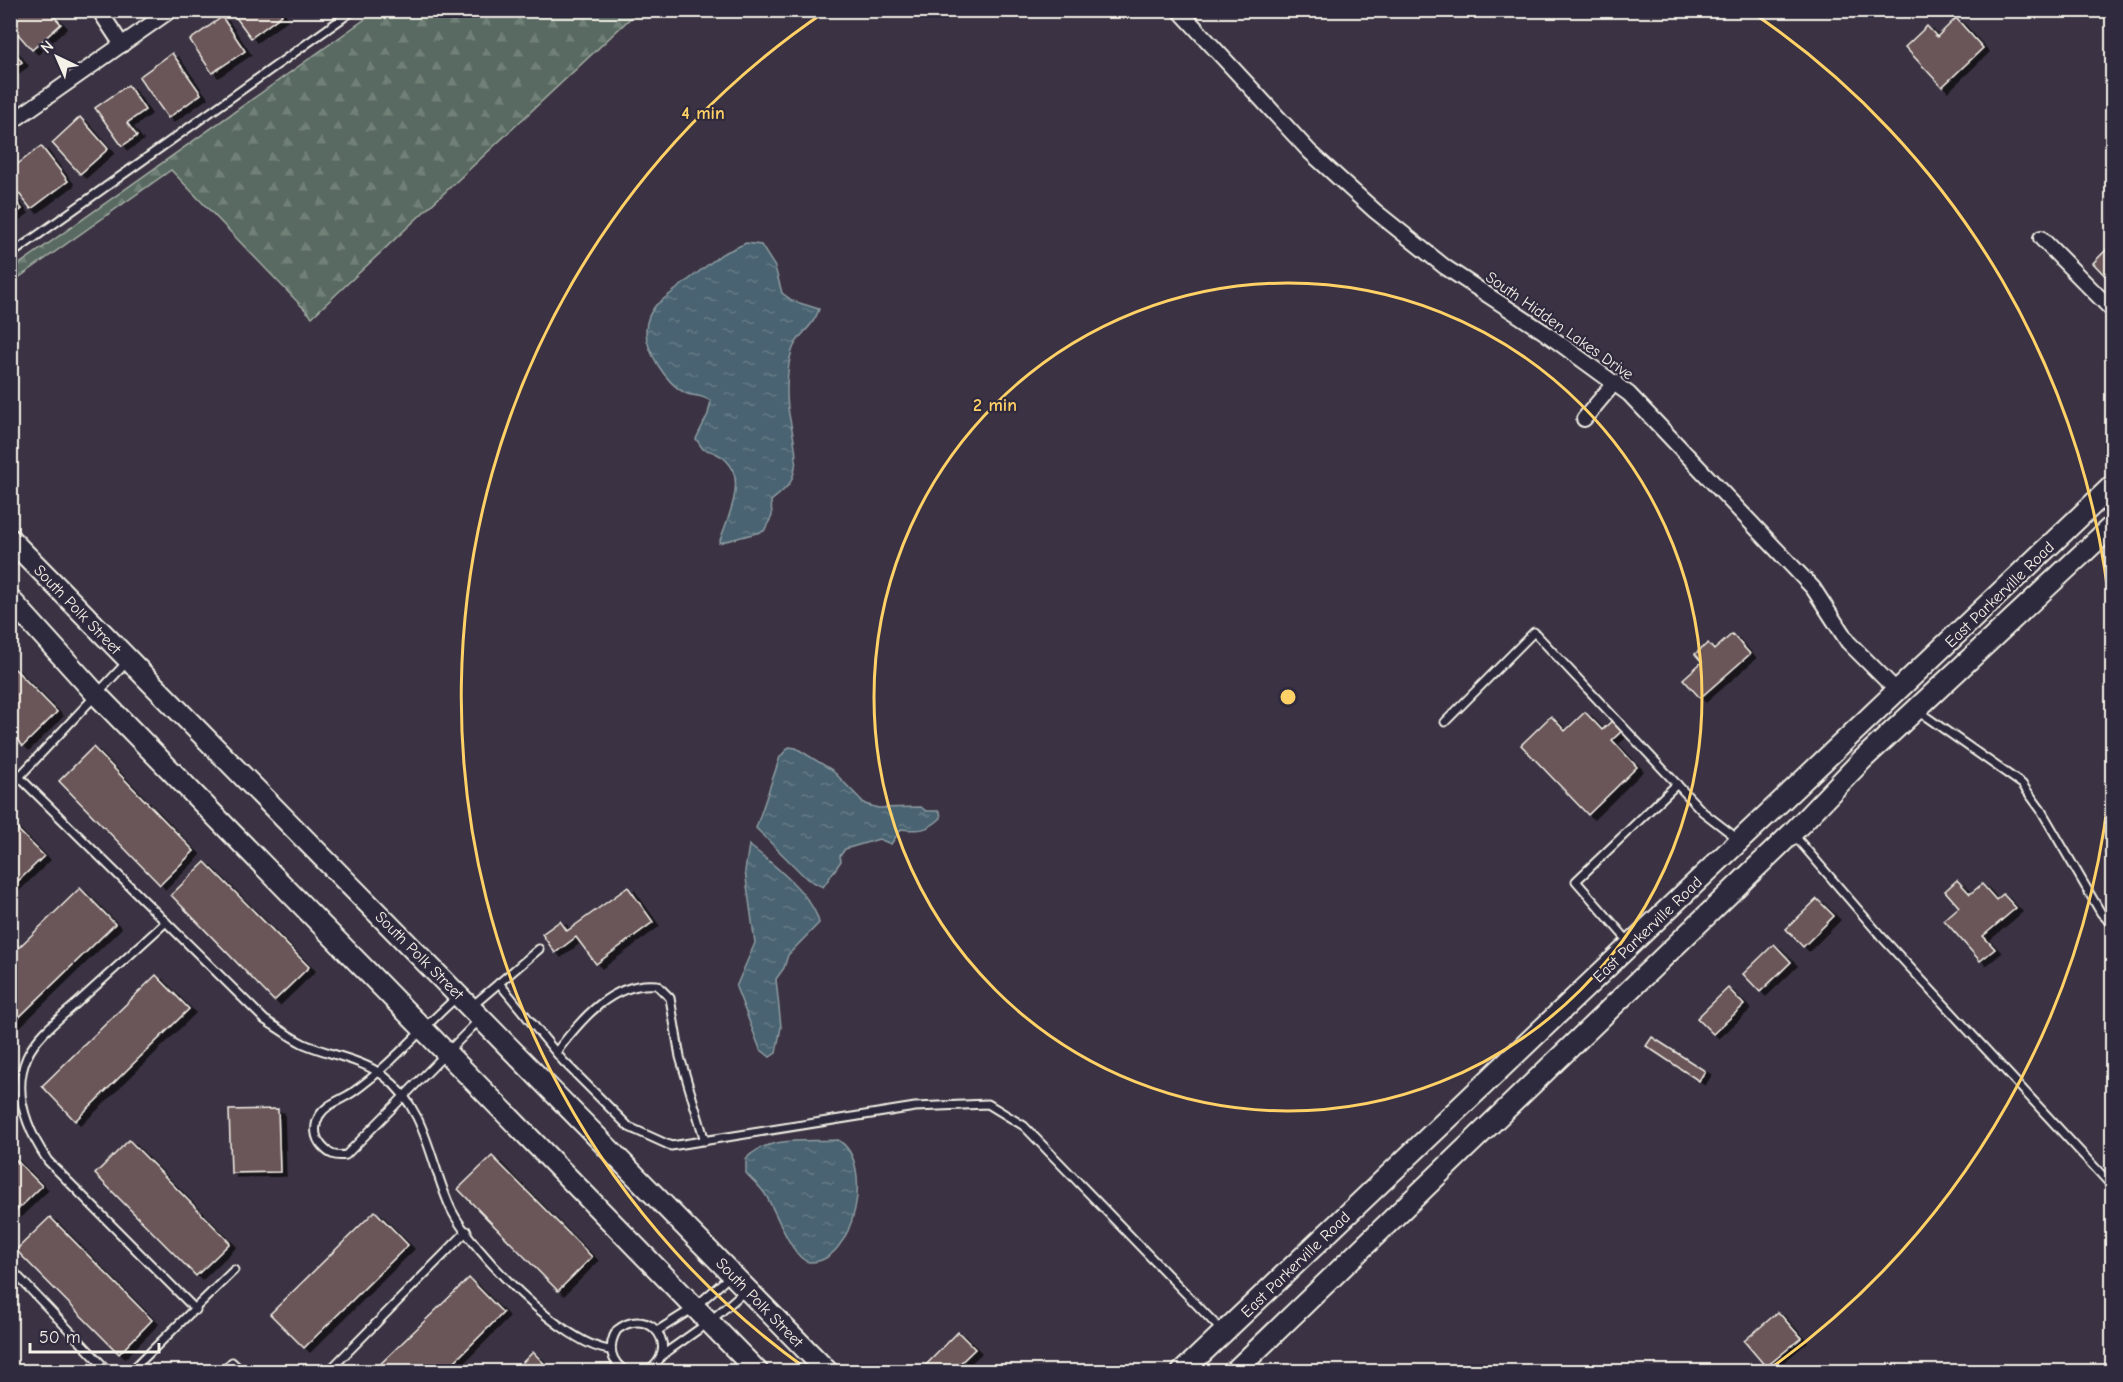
<svg xmlns="http://www.w3.org/2000/svg" width="2123" height="1382" font-family="'Comic Neue',sans-serif">
  <style>
    .forest { fill: url(#forest-firs); stroke: #a6aea5; stroke-width: 1.5 }
    .water { fill: url(#water-ripples); stroke: #8e9ca1; stroke-width: 1.5 }
    .building { fill: #6a5559; stroke: #f4f1e8; stroke-width: 1.5; filter: url(#shadow) }
    .lines { fill: none; stroke-linecap: round; stroke-linejoin: round }
    .lane-casing { stroke: #f4f1e8; stroke-width: 11 }
    .street-casing { stroke: #f4f1e8; stroke-width: 18 }
    .secondary-casing { stroke: #f4f1e8; stroke-width: 24 }
    .lane { stroke: #2f2a3d; stroke-width: 7 }
    .street { stroke: #2f2a3d; stroke-width: 14 }
    .secondary { stroke: #2f2a3d; stroke-width: 20 }
    .ring { fill: none; stroke: #ffd166; stroke-width: 3 }
    .labels { text-anchor: middle; stroke-width: 4.5; stroke-linejoin: round; paint-order: stroke }
    .street-label { font-size: 16px; fill: #f4f1e8; stroke: #2f2a3d }
    .centre { fill: #ffd166; stroke: #2f2a3d; stroke-width: 3 }
    .ring-label { font-size: 18px; text-anchor: middle; font-weight: bold; fill: #ffd166; stroke: #2f2a3d; stroke-width: 4.5; stroke-linejoin: round; paint-order: stroke }
  </style>
  <defs>
    <pattern id="forest-firs" width="22" height="20" patternUnits="userSpaceOnUse" patternTransform="scale(1.5)"><rect width="22" height="20" fill="#596b62"/><path d="M5 1l3.5 6h-7zM16 11l3.5 6h-7z" fill="#718178"/></pattern>
    <pattern id="water-ripples" width="26" height="14" patternUnits="userSpaceOnUse" patternTransform="scale(1.5)"><rect width="26" height="14" fill="#4a6372"/><path d="M2 4q2-2 4 0t4 0M15 11q2-2 4 0t4 0" fill="none" stroke="#657a86"/></pattern>
    <filter id="shadow"><feDropShadow dx="6" dy="4" stdDeviation="0" flood-color="#0009"/></filter>
  </defs>
  <rect width="100%" height="100%" fill="#3b3343"/>
  <filter id="ink" filterUnits="userSpaceOnUse"><feTurbulence type="fractalNoise" baseFrequency=".0167" numOctaves="2"/><feDisplacementMap in="SourceGraphic" scale="12" xChannelSelector="R" yChannelSelector="G"/><feConvolveMatrix kernelMatrix="1 2 1 2 8 2 1 2 1" color-interpolation-filters="sRGB"/></filter>
  <g filter="url(#ink)">
    <!-- forest -->
    <polygon class="forest" points="378,10 638,11 312,317 171,170 11,283 11,270"/>
    <!-- water -->
    <g class="water">
      <path d="M 746,243 L 761,245 L 775,267 L 782,293 L 793,301 L 819,309 C 813,329 797,334 792,351 C 787,366 786,392 788,408 C 791,431 802,458 791,481 C 787,489 778,495 771,501 L 772,516 L 764,531 L 719,543 C 731,509 756,461 703,449 L 696,439 L 708,414 L 711,401 C 699,394 693,397 685,393 C 666,383 646,351 646,331 C 646,320 650,313 656,305 L 722,254 Z"/>
      <path d="M 789,747 L 796,748 L 832,770 L 865,804 L 878,808 L 921,807 L 926,811 L 940,811 L 941,818 C 927,831 919,831 901,829 L 891,844 L 879,839 L 845,849 L 840,856 L 841,861 L 823,887 L 807,879 L 756,828 L 780,757 Z"/>
      <path d="M 749,845 C 771,862 814,896 819,923 L 788,955 L 784,968 L 776,979 L 781,1027 L 776,1053 L 770,1057 L 760,1049 L 736,987 L 755,943 L 745,871 Z"/>
      <path d="M 838,1140 C 876,1162 854,1265 809,1262 C 792,1260 775,1208 765,1194 C 760,1186 752,1180 746,1173 L 746,1159 C 767,1135 809,1142 838,1140 Z"/>
    </g>
    <!-- building -->
    <g class="building">
      <polygon points="20,10 48,10 61,24 32,50 10,25 10,18"/>
      <polygon points="234,10 279,10 282,15 251,38 232,12"/>
      <polygon points="222,17 245,51 212,73 190,40"/>
      <polygon points="1956,18 1983,48 1942,87 1905,47 1927,26 1937,37"/>
      <polygon points="10,46 22,62 10,71"/>
      <polygon points="172,53 201,94 168,118 139,77"/>
      <polygon points="128,85 145,110 127,123 137,136 122,146 95,108"/>
      <polygon points="80,117 108,149 80,174 52,143"/>
      <polygon points="41,146 68,181 31,209 10,182 10,170"/>
      <polygon points="10,194 22,209 10,218"/>
      <polygon points="2112,244 2112,283 2093,263"/>
      <polygon points="1732,634 1750,654 1700,698 1683,679 1702,662 1695,654 1708,643 1714,650"/>
      <polygon points="10,664 57,712 23,746 10,732"/>
      <polygon points="1585,712 1602,730 1614,719 1624,729 1612,740 1637,767 1588,815 1521,745 1551,716 1565,731"/>
      <polygon points="93,747 194,851 160,885 59,781"/>
      <polygon points="10,822 44,856 10,889"/>
      <polygon points="2112,845 2112,859 2105,852"/>
      <polygon points="205,862 309,967 274,1001 171,895"/>
      <polygon points="1957,880 1970,894 1982,884 1996,900 2003,894 2016,908 1983,936 1995,949 1980,961 1944,920 1959,907 1945,891"/>
      <polygon points="628,887 653,922 596,964 576,937 555,953 542,934 560,921 567,931"/>
      <polygon points="80,888 115,924 12,1024 10,956"/>
      <polygon points="1817,899 1834,916 1803,947 1786,929"/>
      <polygon points="1774,944 1791,962 1760,992 1743,974"/>
      <polygon points="156,975 189,1009 75,1121 42,1086"/>
      <polygon points="1728,988 1744,1005 1713,1034 1697,1018"/>
      <polygon points="1652,1037 1705,1071 1699,1081 1646,1046"/>
      <polygon points="278,1109 280,1172 231,1173 229,1110"/>
      <polygon points="129,1140 230,1243 196,1276 95,1174"/>
      <polygon points="10,1154 42,1186 10,1217"/>
      <polygon points="492,1156 592,1257 558,1291 458,1189"/>
      <polygon points="375,1211 408,1245 304,1348 270,1314"/>
      <polygon points="50,1217 152,1320 119,1354 16,1250"/>
      <polygon points="469,1278 503,1313 444,1372 372,1372"/>
      <polygon points="1778,1312 1801,1338 1766,1367 1744,1341"/>
      <polygon points="958,1332 975,1349 951,1372 919,1372"/>
      <polygon points="533,1352 552,1372 513,1372"/>
      <polygon points="1713,1365 1718,1372 1703,1372"/>
    </g>
    <g class="lines">
      <defs>
        <g id="lane">
          <polyline points="10,255 354,10"/>
          <polyline points="1918,711 2022,784 2041,810 2101,913 2112,924"/>
          <polyline points="1445,722 1534,632 1703,812 1738,839"/>
          <path d="M 10,768 L 265,1020 C 278,1028 291,1038 304,1044 C 330,1055 361,1059 384,1076 C 427,1109 430,1164 451,1209 C 471,1250 565,1347 611,1350"/>
          <polyline points="19,777 127,662"/>
          <polyline points="1794,835 1880,935 2112,1186"/>
          <path d="M 166,922 C 136,949 107,976 77,1003 C 60,1018 36,1036 27,1057 C 11,1093 28,1131 48,1161 L 196,1310"/>
          <polyline points="1629,942 1576,881 1677,784"/>
          <polyline points="499,983 563,1061 629,1127 671,1146 915,1107 988,1104 1024,1126 1222,1331"/>
          <path d="M 456,998 C 422,1028 390,1066 353,1092 C 342,1100 327,1103 319,1116 C 314,1126 314,1137 322,1146 C 329,1154 335,1157 346,1155 L 480,1019"/>
          <polyline points="471,1007 539,949"/>
          <path d="M 556,1052 C 582,1019 612,981 657,985 L 670,998 L 680,1057 L 705,1141"/>
          <polyline points="10,1268 109,1372"/>
          <polyline points="657,1331 695,1307 731,1275"/>
          <polyline points="661,1356 709,1322 746,1290"/>
          <polyline points="130,1372 234,1270"/>
          <polyline points="222,1372 232,1362 243,1372"/>
          <polyline points="328,1372 467,1231"/>
          <path d="M 627,1372 C 610,1362 607,1346 617,1330 C 651,1303 683,1351 646,1372"/>
        </g>
        <g id="street">
          <polyline points="99,10 122,45"/>
          <polyline points="1179,10 1310,152 1375,211 1445,267 1544,332 1629,394 1813,588 1848,642 1897,691"/>
          <polyline points="10,123 171,10"/>
          <polyline points="2041,238 2112,310"/>
          <polyline points="1584,419 1615,382"/>
        </g>
        <g id="secondary">
          <polyline points="10,539 828,1372"/>
          <polyline points="10,599 96,694 758,1372"/>
          <polyline points="1182,1372 2112,486"/>
          <polyline points="1234,1372 1792,833 1862,760 2112,526"/>
        </g>
      </defs>
      <!-- lane casing -->
      <use href="#lane" class="lane-casing"/>
      <!-- street casing -->
      <use href="#street" class="street-casing"/>
      <!-- secondary casing -->
      <use href="#secondary" class="secondary-casing"/>
      <!-- lane -->
      <use href="#lane" class="lane"/>
      <!-- street -->
      <use href="#street" class="street"/>
      <!-- secondary -->
      <use href="#secondary" class="secondary"/>
    </g>
  </g>
  <!-- distance rings -->
  <g class="ring">
    <circle cx="1288" cy="697" r="414"/>
    <path d="M2112 762A827 827 0 0 1 1768 1370M808 1370A827 827 0 0 1 826 11M1750 11A827 827 0 0 1 2112 632"/>
  </g>
  <g class="labels">
    <!-- street labels -->
    <g class="street-label">
      <text transform="translate(1560 325) rotate(35)" y="6">South Hidden Lakes Drive</text>
      <text transform="translate(1999 594) rotate(-44)" y="6">East Parkerville Road</text>
      <text transform="translate(78 609) rotate(46)" y="6">South Polk Street</text>
      <text transform="translate(1647 929) rotate(-44)" y="6">East Parkerville Road</text>
      <text transform="translate(420 955) rotate(45)" y="6">South Polk Street</text>
      <text transform="translate(1295 1264) rotate(-44)" y="6">East Parkerville Road</text>
      <text transform="translate(760 1302) rotate(46)" y="6">South Polk Street</text>
    </g>
  </g>
  <circle cx="1288" cy="697" r="9" class="centre"/>
  <g class="ring-label">
    <text x="703" y="119">4 min</text>
    <text x="995" y="411">2 min</text>
  </g>
  <!-- margin -->
  <rect width="2123" height="1382" fill="none" stroke="#2f2a3d" stroke-width="36"/>
  <rect x="18" y="18" width="2087" height="1346" fill="none" stroke="#f4f1e8" stroke-width="2" filter="url(#ink)"/>
  <!-- north arrow -->
  <g transform="translate(57 57) rotate(316)" stroke="#2f2a3d" stroke-width="4.5" paint-order="stroke">
  <path d="M0-4.5L10 22L0 15L-10 22Z" fill="#f4f1e8"/>
  <text y="-9" font-size="16" font-weight="bold" text-anchor="middle" fill="#f4f1e8">N</text>
  </g>
  <!-- scale -->
  <path d="M30 1343v9h129v-9" fill="none" stroke="#f4f1e8" stroke-width="3"/>
  <text x="39" y="1343" font-size="18" fill="#f4f1e8" stroke="#2f2a3d" stroke-width="4.5" paint-order="stroke">50 m</text>
</svg>
